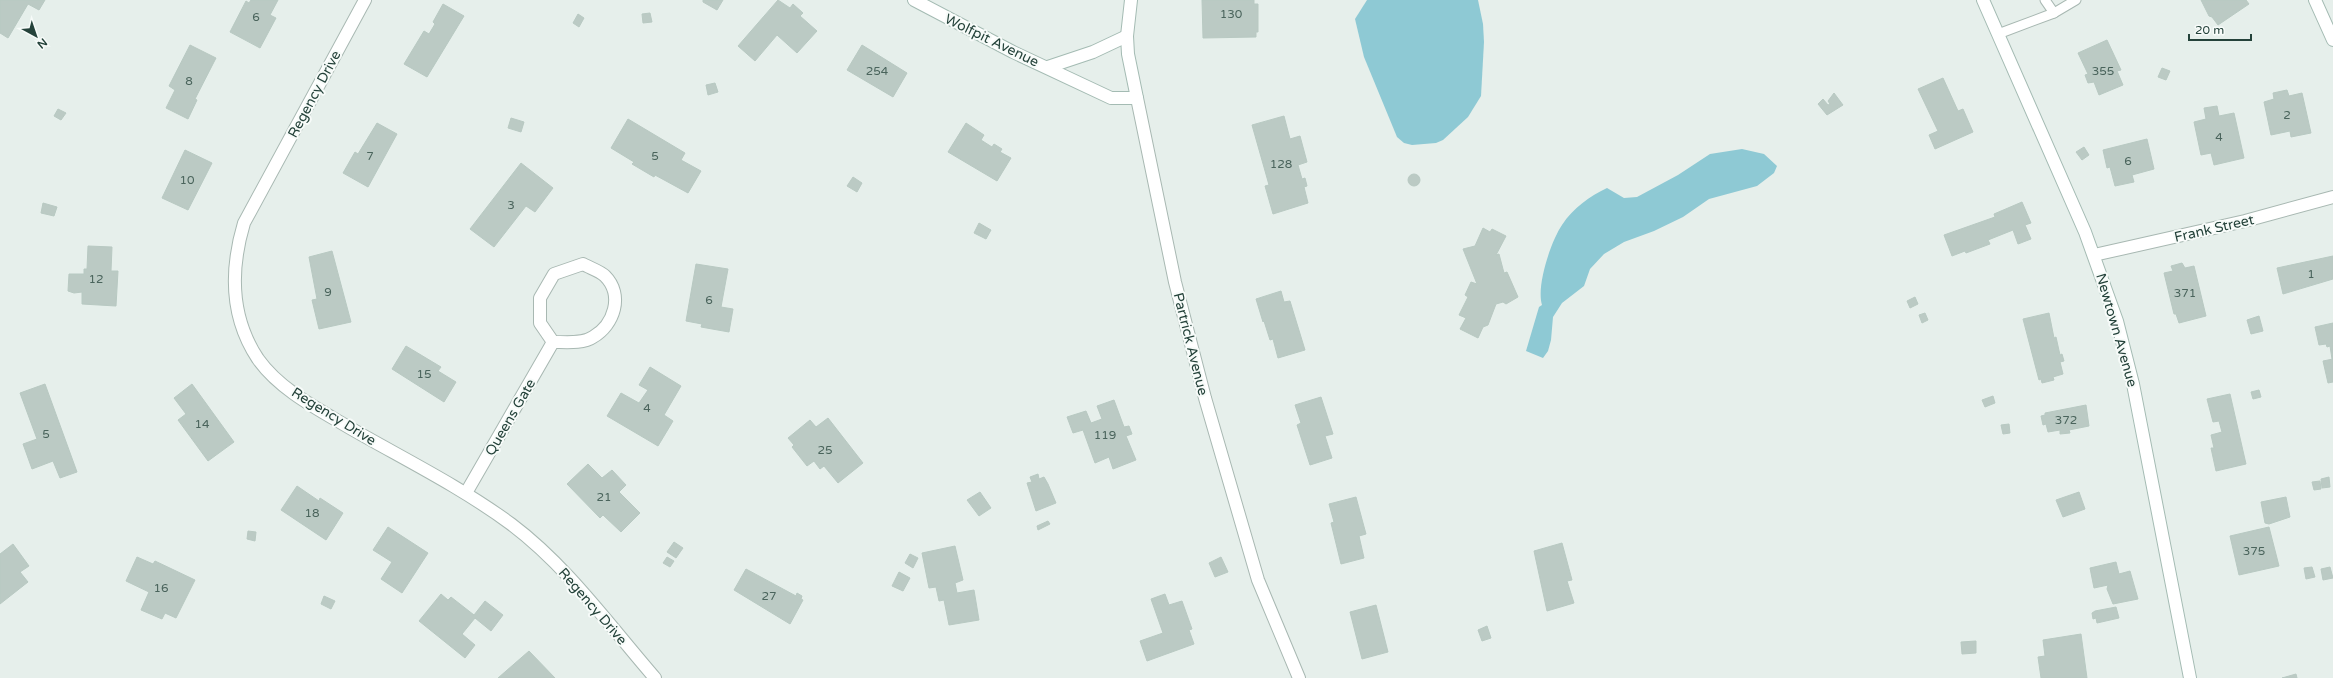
<svg xmlns="http://www.w3.org/2000/svg" width="2333" height="678" font-family="'Varela Round',sans-serif">
  <style>
    .water { fill: #8ec9d4 }
    .building { fill: #bbcac4; stroke: #b8c9c2 }
    .lines { fill: none; stroke-linecap: round; stroke-linejoin: round }
    .lane-casing { stroke: #a8b8b2; stroke-width: 11 }
    .street-casing { stroke: #a8b8b2; stroke-width: 14 }
    .secondary-casing { stroke: #a4bbb3; stroke-width: 14 }
    .lane { stroke: #fff; stroke-width: 9 }
    .street { stroke: #fff; stroke-width: 12 }
    .secondary { stroke: #fff; stroke-width: 12 }
    .labels { text-anchor: middle; stroke-width: 4; stroke-linejoin: round; paint-order: stroke }
    .number-label { font-size: 12px; fill: #4a645c }
    .street-label { font-size: 14px; fill: #24423a; stroke: #f7fbf9 }
  </style>
  <rect width="100%" height="100%" fill="#e6efeb"/>
  <!-- water -->
  <g class="water">
    <polygon points="1367,0 1478,0 1483,24 1484,42 1481,96 1468,117 1443,140 1436,143 1412,145 1404,143 1397,137 1364,57 1355,19"/>
    <path d="M 1742,149 L 1764,154 L 1777,166 L 1774,173 L 1757,186 L 1709,199 L 1683,217 L 1654,231 L 1624,242 L 1604,254 L 1590,269 L 1584,286 L 1562,303 L 1553,317 L 1551,340 L 1548,351 L 1543,358 L 1526,351 L 1539,307 L 1542,305 C 1536,286 1551,241 1562,225 C 1573,208 1590,196 1607,188 L 1624,198 L 1637,197 L 1678,175 L 1710,154 Z"/>
  </g>
  <!-- building -->
  <g class="building">
    <polygon points="0,0 45,0 39,10 28,4 8,38 0,33"/>
    <polygon points="251,0 278,0 270,15 276,18 260,48 230,32 246,1 249,3"/>
    <polygon points="703,0 723,0 717,10 703,2"/>
    <polygon points="778,0 790,8 793,4 803,13 800,16 817,31 797,53 777,35 755,61 738,46"/>
    <polygon points="1202,0 1254,0 1254,4 1258,4 1258,32 1256,32 1256,37 1203,38"/>
    <polygon points="2201,0 2246,0 2249,4 2218,25 2212,17 2209,16"/>
    <polygon points="443,4 464,16 427,77 404,64 424,31 429,34 435,24 433,22"/>
    <polygon points="650,13 652,22 643,23 642,14"/>
    <polygon points="578,14 584,18 579,27 573,23"/>
    <polygon points="2107,40 2121,70 2117,71 2123,85 2099,95 2094,82 2088,83 2085,75 2088,74 2078,53"/>
    <polygon points="190,45 216,58 195,99 197,100 188,119 166,108 175,90 169,86"/>
    <polygon points="862,45 907,73 893,97 847,70"/>
    <polygon points="2162,68 2170,71 2166,80 2158,77"/>
    <polygon points="1943,78 1958,111 1963,109 1973,132 1935,149 1929,135 1938,131 1918,89"/>
    <polygon points="715,83 718,92 708,95 706,85"/>
    <polygon points="2287,90 2289,96 2302,93 2311,133 2291,137 2290,131 2271,135 2264,102 2274,99 2273,93"/>
    <polygon points="1834,93 1843,105 1827,115 1818,104 1823,99 1828,105 1830,104 1828,101"/>
    <polygon points="2217,106 2219,116 2234,113 2244,158 2214,165 2211,153 2201,155 2194,122 2206,119 2204,108"/>
    <polygon points="58,109 66,113 61,120 54,116"/>
    <polygon points="1284,116 1290,139 1300,136 1307,162 1298,165 1302,179 1305,178 1307,186 1304,187 1308,203 1273,214 1265,186 1269,185 1252,125"/>
    <polygon points="511,118 524,122 521,132 508,128"/>
    <polygon points="628,119 685,153 681,160 701,171 688,193 655,175 654,177 632,164 634,162 611,148"/>
    <polygon points="377,123 397,134 368,187 343,173 355,152 358,154"/>
    <polygon points="966,123 984,135 981,140 992,147 994,144 1002,149 1000,152 1011,158 997,181 948,152"/>
    <polygon points="2147,139 2154,169 2132,175 2134,182 2115,186 2110,167 2107,168 2103,150"/>
    <polygon points="2084,147 2089,155 2082,160 2076,152"/>
    <polygon points="185,150 212,163 188,210 162,198"/>
    <polygon points="521,163 553,188 535,212 526,206 494,247 470,229"/>
    <circle cx="1414" cy="180" r="6"/>
    <polygon points="853,177 862,183 857,192 847,186"/>
    <polygon points="2022,202 2031,223 2025,225 2031,239 2018,244 2013,230 1988,240 1990,244 1966,253 1965,251 1952,256 1944,235 1995,217 1994,214"/>
    <polygon points="43,203 57,207 54,216 41,213"/>
    <polygon points="979,223 991,230 986,239 974,233"/>
    <polygon points="1483,228 1490,232 1492,229 1506,236 1496,255 1499,254 1504,273 1507,272 1518,297 1506,304 1503,302 1496,304 1488,325 1483,327 1478,338 1460,329 1466,318 1459,315 1468,297 1465,295 1471,282 1477,284 1463,249 1475,246"/>
    <polygon points="88,246 112,247 111,271 118,271 116,306 82,304 82,292 74,293 68,291 69,274 84,274 84,269 87,269"/>
    <polygon points="332,251 351,322 319,329 312,300 317,299 309,257"/>
    <polygon points="2333,256 2333,279 2283,294 2277,268"/>
    <polygon points="2182,263 2185,268 2194,266 2206,316 2179,323 2176,314 2174,314 2164,273 2173,271 2171,266"/>
    <polygon points="696,264 728,269 721,307 733,309 729,332 701,327 702,324 686,321"/>
    <polygon points="1281,291 1284,302 1290,301 1305,350 1278,358 1273,339 1270,340 1264,321 1263,322 1256,299"/>
    <polygon points="1915,297 1918,304 1910,308 1907,301"/>
    <polygon points="1925,313 1928,320 1922,323 1919,315"/>
    <polygon points="2049,313 2054,338 2056,337 2060,355 2062,354 2064,361 2060,362 2063,374 2053,377 2054,380 2042,383 2041,379 2039,380 2023,319"/>
    <polygon points="2259,316 2263,331 2251,334 2247,320"/>
    <polygon points="2333,323 2333,359 2332,359 2330,346 2327,347 2326,344 2319,345 2315,327"/>
    <polygon points="406,346 441,367 438,371 456,382 444,402 392,369"/>
    <polygon points="2333,359 2333,382 2328,383 2323,361"/>
    <polygon points="650,367 681,386 664,415 673,421 658,446 607,416 621,393 639,403 648,390 639,385"/>
    <polygon points="45,384 77,472 60,478 53,461 32,469 23,444 37,439 20,393"/>
    <polygon points="192,384 234,442 208,461 178,420 186,414 174,398"/>
    <polygon points="2259,390 2261,397 2253,399 2251,392"/>
    <polygon points="2230,394 2246,464 2216,471 2211,448 2214,448 2211,435 2222,432 2219,421 2213,422 2207,399"/>
    <polygon points="1993,396 1995,403 1985,407 1982,400"/>
    <polygon points="1321,397 1333,434 1325,436 1332,458 1310,465 1297,425 1301,423 1295,405"/>
    <polygon points="1114,400 1124,427 1129,426 1132,434 1126,436 1136,460 1113,469 1109,457 1095,463 1083,430 1073,433 1067,417 1086,411 1091,423 1102,419 1097,406"/>
    <polygon points="2086,405 2089,426 2069,430 2070,433 2060,434 2060,430 2048,432 2046,424 2043,425 2041,416 2045,415 2045,413"/>
    <polygon points="828,418 863,463 838,483 824,466 820,469 814,461 807,466 792,447 794,445 788,438 810,420 816,427"/>
    <polygon points="2009,424 2010,433 2003,434 2001,425"/>
    <polygon points="588,464 602,478 612,470 626,485 619,492 640,513 621,532 603,515 600,518 567,484"/>
    <polygon points="1038,474 1039,479 1044,477 1048,484 1056,503 1036,511 1027,483 1032,482 1030,477"/>
    <polygon points="2329,477 2330,487 2322,488 2321,479"/>
    <polygon points="2320,481 2321,489 2314,490 2312,482"/>
    <polygon points="297,486 319,501 320,498 343,513 326,540 281,510"/>
    <polygon points="980,492 991,508 979,516 967,500"/>
    <polygon points="2079,492 2085,509 2063,517 2056,500"/>
    <polygon points="1356,497 1366,534 1359,536 1364,558 1341,564 1331,523 1334,522 1329,504"/>
    <polygon points="2286,497 2290,517 2269,524 2265,523 2261,502"/>
    <polygon points="1048,521 1050,524 1038,530 1037,526"/>
    <polygon points="388,527 428,553 402,593 381,579 392,562 373,550"/>
    <polygon points="2269,527 2279,566 2239,575 2230,536"/>
    <polygon points="248,531 256,532 255,541 247,539"/>
    <polygon points="674,542 683,548 676,558 667,552"/>
    <polygon points="1562,543 1572,580 1567,581 1574,603 1547,611 1534,551"/>
    <polygon points="13,544 29,566 20,572 28,582 0,604 0,554"/>
    <polygon points="955,546 963,580 955,583 957,593 974,590 979,620 949,625 944,600 939,601 936,587 929,588 922,553"/>
    <polygon points="910,554 918,558 913,568 905,563"/>
    <polygon points="137,557 153,564 155,561 195,580 176,618 165,613 162,619 141,610 149,592 126,581"/>
    <polygon points="667,557 674,561 670,567 663,563"/>
    <polygon points="1221,557 1228,572 1215,577 1209,563"/>
    <polygon points="2116,562 2119,574 2130,571 2138,599 2113,604 2107,589 2108,585 2094,588 2090,568"/>
    <polygon points="2312,567 2315,577 2306,579 2304,568"/>
    <polygon points="2330,567 2333,578 2323,580 2321,569"/>
    <polygon points="746,569 796,596 797,593 802,596 801,599 803,600 790,624 734,590"/>
    <polygon points="899,572 910,578 903,591 892,586"/>
    <polygon points="441,594 448,600 451,597 474,615 485,601 503,615 491,631 475,618 462,634 475,645 465,658 419,621"/>
    <polygon points="1165,594 1169,605 1182,601 1192,629 1189,630 1194,644 1147,661 1140,641 1163,633 1151,599"/>
    <polygon points="324,596 335,601 331,609 321,604"/>
    <polygon points="1376,605 1388,652 1362,659 1350,612"/>
    <polygon points="2116,607 2119,618 2097,623 2096,618 2093,619 2092,613 2095,611"/>
    <polygon points="1487,626 1491,638 1482,641 1478,630"/>
    <polygon points="2081,634 2087,678 2041,678 2038,657 2045,656 2043,640"/>
    <polygon points="1976,641 1976,653 1962,654 1961,642"/>
    <polygon points="529,651 555,678 498,678"/>
    <polygon points="2296,674 2297,678 2282,678"/>
  </g>
  <g class="lines">
    <defs>
      <g id="lane">
        <polyline points="2045,0 2054,13"/>
        <polyline points="1998,34 2054,13 2076,0"/>
      </g>
      <g id="street">
        <path d="M 365,0 L 244,223 C 230,270 230,317 258,359 C 280,390 318,409 350,428 C 404,459 461,487 511,524 C 567,566 609,625 655,678"/>
        <polyline points="1137,98 1175,282 1205,398 1258,580 1299,678"/>
        <polyline points="2094,255 2245,221 2333,197"/>
        <path d="M 583,264 C 590,268 600,271 605,276 C 624,295 614,325 593,337 C 583,344 565,342 553,342 L 540,323 L 540,298 L 554,274 Z"/>
        <polyline points="466,493 553,342"/>
      </g>
      <g id="secondary">
        <polyline points="914,0 1013,52 1111,98 1137,98 1128,54 1127,36 1131,0"/>
        <polyline points="1983,0 2085,232 2117,321 2133,384 2190,678"/>
        <polyline points="2315,0 2333,40"/>
        <polyline points="1048,67 1093,52 1127,36"/>
      </g>
    </defs>
    <!-- lane casing -->
    <use href="#lane" class="lane-casing"/>
    <!-- street casing -->
    <use href="#street" class="street-casing"/>
    <!-- secondary casing -->
    <use href="#secondary" class="secondary-casing"/>
    <!-- lane -->
    <use href="#lane" class="lane"/>
    <!-- street -->
    <use href="#street" class="street"/>
    <!-- secondary -->
    <use href="#secondary" class="secondary"/>
  </g>
  <g class="labels">
    <!-- number labels -->
    <g class="number-label">
      <text x="1231" y="18">130</text>
      <text x="256" y="21">6</text>
      <text x="877" y="75">254</text>
      <text x="2103" y="75">355</text>
      <text x="189" y="85">8</text>
      <text x="2287" y="119">2</text>
      <text x="2219" y="141">4</text>
      <text x="370" y="160">7</text>
      <text x="655" y="160">5</text>
      <text x="2128" y="165">6</text>
      <text x="1281" y="168">128</text>
      <text x="187" y="184">10</text>
      <text x="511" y="209">3</text>
      <text x="2311" y="278">1</text>
      <text x="96" y="283">12</text>
      <text x="328" y="296">9</text>
      <text x="2185" y="297">371</text>
      <text x="709" y="304">6</text>
      <text x="424" y="378">15</text>
      <text x="647" y="412">4</text>
      <text x="2066" y="424">372</text>
      <text x="202" y="428">14</text>
      <text x="46" y="438">5</text>
      <text x="1105" y="439">119</text>
      <text x="825" y="454">25</text>
      <text x="604" y="501">21</text>
      <text x="312" y="517">18</text>
      <text x="2254" y="555">375</text>
      <text x="161" y="592">16</text>
      <text x="769" y="600">27</text>
    </g>
    <!-- street labels -->
    <g class="street-label">
      <text transform="translate(992 40) rotate(26)" y="5">Wolfpit Avenue</text>
      <text transform="translate(314 94) rotate(-62)" y="5">Regency Drive</text>
      <text transform="translate(2214 228) rotate(-13)" y="5">Frank Street</text>
      <text transform="translate(2117 330) rotate(74)" y="5">Newtown Avenue</text>
      <text transform="translate(1191 344) rotate(76)" y="5">Partrick Avenue</text>
      <text transform="translate(334 416) rotate(32)" y="5">Regency Drive</text>
      <text transform="translate(510 417) rotate(-60)" y="5">Queens Gate</text>
      <text transform="translate(593 606) rotate(49)" y="5">Regency Drive</text>
    </g>
  </g>
  <!-- north arrow -->
  <g transform="translate(36 36) rotate(140)" stroke="#f7fbf9" stroke-width="3" paint-order="stroke">
  <path d="M0-3L7 15L0 10L-7 15Z" fill="#24423a"/>
  <text y="-6" font-size="11" font-weight="bold" text-anchor="middle" fill="#24423a">N</text>
  </g>
  <!-- scale -->
  <path d="M2189 34v6h62v-6" fill="none" stroke="#24423a" stroke-width="2"/>
  <text x="2195" y="34" font-size="12" fill="#24423a" stroke="#f7fbf9" stroke-width="3" paint-order="stroke">20 m</text>
</svg>
